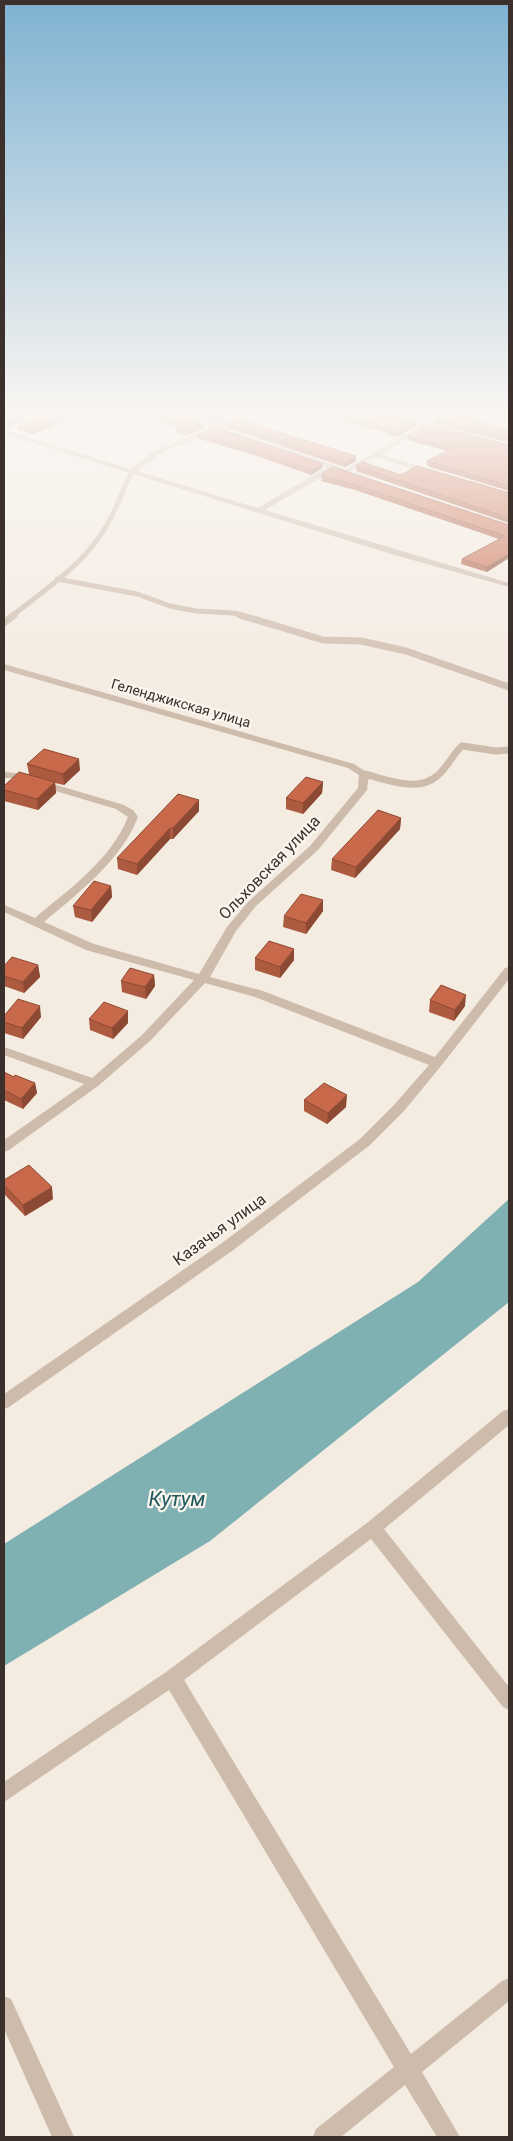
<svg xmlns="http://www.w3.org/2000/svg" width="513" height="2141" font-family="Roboto,sans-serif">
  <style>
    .water { fill: #7fb0b2 }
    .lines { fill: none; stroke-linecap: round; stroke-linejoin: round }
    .lane-far1 { stroke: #cdbbac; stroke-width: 5 }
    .lane { stroke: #cdbbac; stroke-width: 7 }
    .street { fill: #cdbbac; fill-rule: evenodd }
    .wall { fill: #ac5a40 }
    .shaded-wall { fill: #8c4a34 }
    .building { fill: #c8694b; stroke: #8c4a34 }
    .labels { text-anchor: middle; stroke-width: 4.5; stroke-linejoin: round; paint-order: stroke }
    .far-street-label { font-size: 14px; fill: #3b302b; stroke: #fbf5ee }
    .street-label { font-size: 16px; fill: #3b302b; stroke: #fbf5ee }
    .near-water-label { font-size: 21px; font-style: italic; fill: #1f5a5e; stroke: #fbf5ee }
  </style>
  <rect width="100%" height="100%" fill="#f4ebe1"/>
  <!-- water -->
  <polygon class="water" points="509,1199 509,1302 210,1541 4,1666 4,1544 418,1282"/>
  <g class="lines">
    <!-- lane-far1 -->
    <g class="lane-far1">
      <polyline points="57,579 137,594 170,606 196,611 234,613 244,616"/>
      <path d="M 12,616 C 43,591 77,569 100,536 C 114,517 121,493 132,471"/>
    </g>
    <!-- lane -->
    <g class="lane">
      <polyline points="240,615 323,640 361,641 406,651 509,687"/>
      <polyline points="4,623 14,615"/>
      <path d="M 364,774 C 386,779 417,793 437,776 C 447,768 452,755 462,746 L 496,751 L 509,750"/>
    </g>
    <!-- street -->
    <g class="street">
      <path d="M 169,413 L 179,413 L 215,425 L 245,413 L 254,413 L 222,428 L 346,469 L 420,426 L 376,413 L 387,413 L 424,423 L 439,413 L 447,413 L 431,425 L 444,429 L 444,431 L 426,428 L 381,454 L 433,471 L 433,475 L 375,457 L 351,471 L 351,474 L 334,470 L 265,510 L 509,583 L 509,587 L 391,554 L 4,434 L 4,430 L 130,469 L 156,450 L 209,428 ZM 216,430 L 327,467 L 258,508 L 137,471 L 161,453 Z"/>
      <path d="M 4,664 L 354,764 L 369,774 L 367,790 L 318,850 L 256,906 L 236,931 L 210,977 L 263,991 L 435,1057 L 505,968 L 509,967 L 509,979 L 441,1066 L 404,1111 L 370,1145 L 232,1251 L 9,1407 L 4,1409 L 4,1394 L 222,1243 L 360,1139 L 394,1105 L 429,1065 L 255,997 L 205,983 L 150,1041 L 98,1086 L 9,1150 L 4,1152 L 4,1140 L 84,1084 L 4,1055 L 4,1047 L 92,1078 L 142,1035 L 194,980 L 86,950 L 4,912 L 4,905 L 35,918 C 69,889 111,860 128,817 L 116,809 L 12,778 L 4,778 L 4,772 L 16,773 L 124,805 L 133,810 L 138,817 C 121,861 79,892 44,922 L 94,944 L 199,974 L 227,927 L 248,902 L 310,846 L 358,788 L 359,775 L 348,768 L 4,670 Z"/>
      <polygon points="509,1409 509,1425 384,1529 509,1687 509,1710 503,1707 371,1539 184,1680 411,2054 502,1981 509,1978 509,2001 422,2072 460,2137 437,2137 405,2085 341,2137 313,2137 316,2129 394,2067 169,1690 4,1802 4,1782 166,1672 367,1523 503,1411"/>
      <polygon points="4,1996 11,1999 74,2137 52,2137 4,2029"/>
    </g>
  </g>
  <!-- wall -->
  <g class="wall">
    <polygon points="4,413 38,413 7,427 4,426"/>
    <polygon points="134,413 176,413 204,423 204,428 186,436 176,432 176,428 177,427"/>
    <polygon points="186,413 227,413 227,418 215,423"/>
    <polygon points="313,413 386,413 416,422 415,427 397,437 387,435 387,433"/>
    <polygon points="396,413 435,413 424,421"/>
    <polygon points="484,413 473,420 509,430 509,443 435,424 436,420"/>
    <polygon points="63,421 63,422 32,434 19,430 18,426"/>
    <polygon points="227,423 256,425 356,461 345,467 227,428"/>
    <polygon points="215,427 323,464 322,468 311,475 260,457 211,442 198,439 198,435"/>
    <polygon points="408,436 509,445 509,491 427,466 427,461 447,451 408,440"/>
    <polygon points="356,466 401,475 509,493 509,523 356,471"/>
    <polygon points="322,474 509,525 487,572 461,564 462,559 499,539 355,490 321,481"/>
    <polygon points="27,764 80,770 64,785 55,783 56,793 38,810 4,801 4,786 29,774"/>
    <polygon points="323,782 322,793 303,814 286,809 286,798"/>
    <polygon points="199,800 199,811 173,839 170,839 137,875 118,869 117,858"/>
    <polygon points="401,818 400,829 355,878 331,870 332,859"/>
    <polygon points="111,886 112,897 92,922 75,917 73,906"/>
    <polygon points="323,900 323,911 306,934 283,927 284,916"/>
    <polygon points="294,949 294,960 280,978 255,970 255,958"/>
    <polygon points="38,965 40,977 24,993 4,986 4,966"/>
    <polygon points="154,975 155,986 146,999 122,992 121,981"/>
    <polygon points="430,1000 465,1006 454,1021 429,1012"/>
    <polygon points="4,1016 41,1017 23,1039 4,1033"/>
    <polygon points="89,1019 128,1023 113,1039 90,1030"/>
    <polygon points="4,1072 14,1077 35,1083 37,1093 23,1109 4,1100"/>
    <polygon points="304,1100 346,1107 327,1124 304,1111"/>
    <polygon points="4,1180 53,1199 25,1216 4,1194"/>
  </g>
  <!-- shaded-wall -->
  <g class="shaded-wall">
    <polygon points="27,413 38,413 7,427 6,422"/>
    <polygon points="70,413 81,413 63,421 63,422 32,434 32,430"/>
    <polygon points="227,413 227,418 215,423 215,418"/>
    <polygon points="429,413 435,413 424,421 424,416"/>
    <polygon points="477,413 484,413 468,423 468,418"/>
    <polygon points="416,422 415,427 397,437 397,433"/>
    <polygon points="204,423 204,428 186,436 186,431"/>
    <polygon points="356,456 356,461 345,467 345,462"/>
    <polygon points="323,464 322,468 311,475 311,470"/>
    <polygon points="509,554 509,558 487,572 487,567"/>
    <polygon points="79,759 80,770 64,785 63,774"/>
    <polygon points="55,782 56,793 38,810 37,799"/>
    <polygon points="323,782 322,793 303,814 303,803"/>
    <polygon points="199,800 199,811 173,839 173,828"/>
    <polygon points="401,818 400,829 355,878 356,867"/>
    <polygon points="170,828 170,839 137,875 137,864"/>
    <polygon points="111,886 112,897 92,922 91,910"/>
    <polygon points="323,900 323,911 306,934 306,923"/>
    <polygon points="294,949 294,960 280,978 280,967"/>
    <polygon points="38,965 40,977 24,993 23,982"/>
    <polygon points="154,975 155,986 146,999 145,987"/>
    <polygon points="466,995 465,1006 454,1021 455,1010"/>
    <polygon points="40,1006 41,1017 23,1039 22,1028"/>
    <polygon points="128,1011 128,1023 113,1039 112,1028"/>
    <polygon points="35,1083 37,1093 23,1109 21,1099"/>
    <polygon points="347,1095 346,1107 327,1124 328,1113"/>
    <polygon points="52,1187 53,1199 25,1216 23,1205"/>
  </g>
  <!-- building -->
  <g class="building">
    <polygon points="4,413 27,413 6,422 4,421"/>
    <polygon points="46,413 70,413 61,417 63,417 32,430 18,426"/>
    <polygon points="148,413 176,413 204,423 186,431 176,428 183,425"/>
    <polygon points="199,413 227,413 215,418"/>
    <polygon points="330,413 386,413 416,422 397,433 387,430 390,429"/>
    <polygon points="413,413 429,413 424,416"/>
    <polygon points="444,413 477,413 468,418 509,430 509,438 436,420"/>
    <polygon points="239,417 256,423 253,424 356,456 345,462 227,423"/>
    <polygon points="428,424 509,445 509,486 427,461 453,448 408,436"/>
    <polygon points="215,427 323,464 311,470 260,452 211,437 198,435"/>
    <polygon points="362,462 401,475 417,466 509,493 509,518 356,466"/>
    <polygon points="333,467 509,525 509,554 487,567 462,559 505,536 355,485 322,476 324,475 322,474"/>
    <polygon points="44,749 79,759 63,774 27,764"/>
    <polygon points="19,772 55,782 37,799 4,790 4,786"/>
    <polygon points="306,777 323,782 303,803 286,798"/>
    <polygon points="178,794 199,800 173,828 170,828 137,864 117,858"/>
    <polygon points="378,810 401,818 356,867 332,859"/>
    <polygon points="94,881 111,886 91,910 73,906"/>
    <polygon points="301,894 323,900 306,923 284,916"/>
    <polygon points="269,941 294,949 280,967 255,958"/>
    <polygon points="12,957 38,965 23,982 4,976 4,966"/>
    <polygon points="130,968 154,975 145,987 121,981"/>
    <polygon points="441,985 466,995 455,1010 430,1000"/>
    <polygon points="18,999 40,1006 22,1028 4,1022 4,1016"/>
    <polygon points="104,1002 128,1011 112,1028 89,1019"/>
    <polygon points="4,1072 14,1077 15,1075 35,1083 21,1099 4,1090"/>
    <polygon points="324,1083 347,1095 328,1113 304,1100"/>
    <polygon points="29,1165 52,1187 23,1205 4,1185 4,1180"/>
  </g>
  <!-- sky -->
  <linearGradient id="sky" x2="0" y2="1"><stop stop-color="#7eb2d2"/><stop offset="0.58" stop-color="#faf6f2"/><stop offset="1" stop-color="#faf6f2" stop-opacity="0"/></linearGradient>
  <rect width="513" height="713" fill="url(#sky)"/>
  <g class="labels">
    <!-- far-street labels -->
    <g class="far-street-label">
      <text transform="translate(181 703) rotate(16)" y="5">Геленджикская улица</text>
    </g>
    <!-- street labels -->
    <g class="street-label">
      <text transform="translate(269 867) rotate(-46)" y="6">Ольховская улица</text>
      <text transform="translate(219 1229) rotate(-36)" y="6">Казачья улица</text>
    </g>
    <!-- near-water labels -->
    <g class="near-water-label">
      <text x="177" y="1506">Кутум</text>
    </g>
  </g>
  <!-- border -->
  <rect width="513" height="2141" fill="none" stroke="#3b302b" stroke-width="10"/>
</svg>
